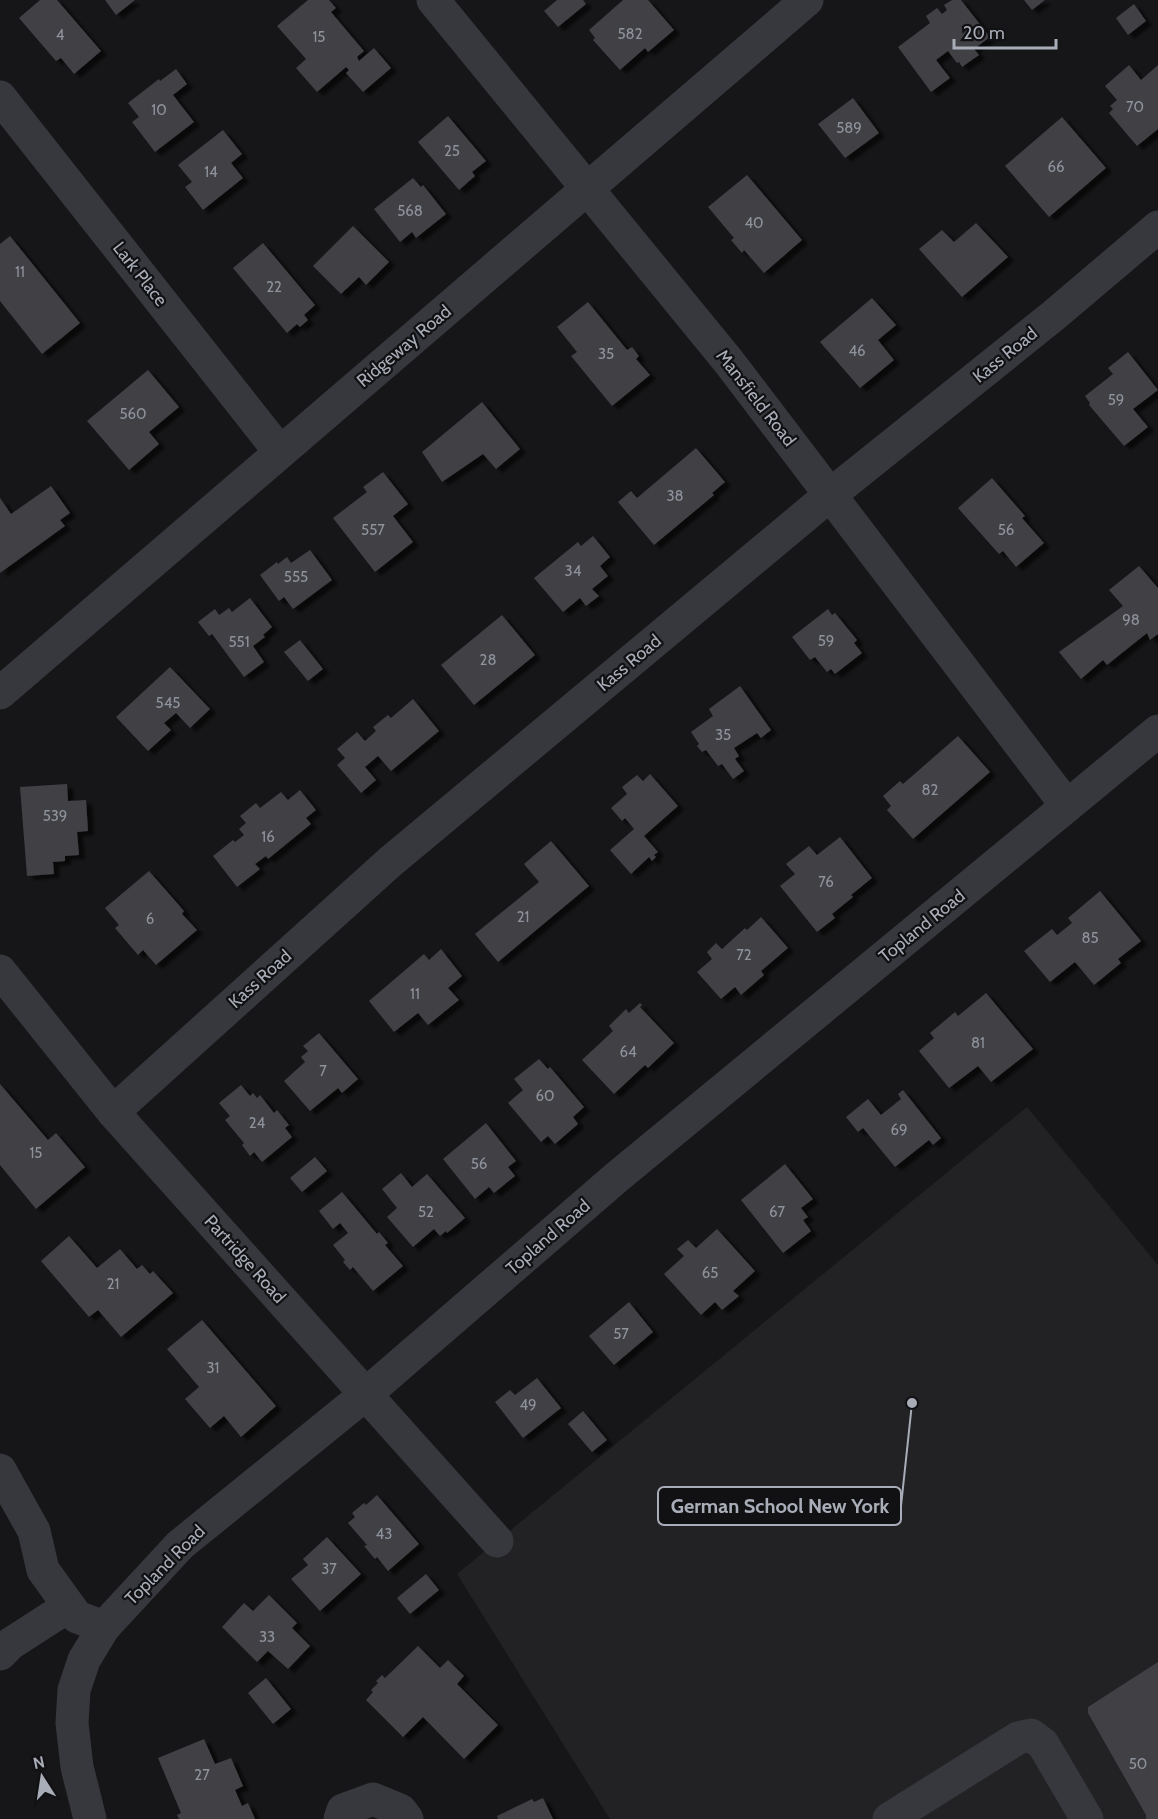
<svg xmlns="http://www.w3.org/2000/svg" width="1158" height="1819" font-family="Cabin,sans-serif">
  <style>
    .built { fill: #222225 }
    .building { fill: #404145; filter: url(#shadow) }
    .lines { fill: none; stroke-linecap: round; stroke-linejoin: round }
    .minor { stroke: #37383d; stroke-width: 33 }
    .labels { text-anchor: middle; stroke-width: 4.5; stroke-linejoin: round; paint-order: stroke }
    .number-label { font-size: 15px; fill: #8e929b }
    .street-label { font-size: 18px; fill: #a8adb8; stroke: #111113 }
    .leader { fill: none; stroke: #a8adb8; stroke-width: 2 }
    .callout-dot { fill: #a8adb8; stroke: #111113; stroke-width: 2 }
    .callout { fill: #111113; stroke: #a8adb8; stroke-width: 2 }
    .callout-label { font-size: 20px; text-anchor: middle; font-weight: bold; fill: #a8adb8 }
  </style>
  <defs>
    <filter id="shadow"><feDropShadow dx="6" dy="4" stdDeviation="1.5" flood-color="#0009"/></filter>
  </defs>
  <rect width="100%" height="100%" fill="#161618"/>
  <!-- built -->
  <polygon class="built" points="1027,1107 1158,1265 1158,1819 610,1819 457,1574"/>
  <!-- building -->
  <g class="building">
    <polygon points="40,0 57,0 101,51 74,74 61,58 56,61 19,18"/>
    <polygon points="105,0 135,0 116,15"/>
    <polygon points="308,0 329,0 336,8 331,12 364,51 357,57 359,61 374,48 391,68 363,92 346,73 349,70 346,67 317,92 296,68 306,59 277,26"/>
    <polygon points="557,0 583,0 586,4 558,27 544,11"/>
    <polygon points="623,0 648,0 674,30 648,52 645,48 620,70 593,40 595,38 589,30"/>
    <polygon points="952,0 961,0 990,37 974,49 979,55 962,67 959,62 957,63 948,51 936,60 950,78 931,92 898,47 930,23 926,16 937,8 942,14 947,10 944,5"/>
    <polygon points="1024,0 1045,0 1032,10"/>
    <polygon points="1134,4 1146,21 1128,35 1116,18"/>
    <polygon points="1129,65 1141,80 1158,65 1158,129 1137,146 1109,113 1113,109 1110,106 1117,100 1105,86"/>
    <polygon points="176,69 187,84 173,95 194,122 155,152 132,122 139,117 128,103 159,79 160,81"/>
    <polygon points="853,98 879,133 845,158 818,124"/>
    <polygon points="448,116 486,161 472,172 475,176 459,190 418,142"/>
    <polygon points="1062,117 1106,168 1049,217 1005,166"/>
    <polygon points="223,130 242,154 231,163 243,178 203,210 185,187 192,182 178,165"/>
    <polygon points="747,175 802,240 764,273 744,250 742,253 731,240 734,238 708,207"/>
    <polygon points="413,178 421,187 423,185 446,214 416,238 412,232 400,242 374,209"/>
    <polygon points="976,223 1008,257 962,297 919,249 942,230 954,242"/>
    <polygon points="353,226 389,262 366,285 359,277 341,294 313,266"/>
    <polygon points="10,236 80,323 42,354 0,301 0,244"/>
    <polygon points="263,243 315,305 304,315 308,320 300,327 297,324 287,333 233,268"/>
    <polygon points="872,298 896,325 878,340 894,360 860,388 820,342"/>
    <polygon points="588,302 627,350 632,347 639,356 636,359 650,375 612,406 571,356 577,352 557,327"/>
    <polygon points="1128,352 1158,390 1133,409 1148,427 1124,446 1089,405 1090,403 1085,396 1113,374 1108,368"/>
    <polygon points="148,370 179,407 149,432 159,444 129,470 87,421"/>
    <polygon points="482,402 520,449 496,469 483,454 442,482 422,452"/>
    <polygon points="696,448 725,482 712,493 714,495 654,545 618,502 631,491 637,498"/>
    <polygon points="383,472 408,504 393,516 413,542 375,572 333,518 367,492 363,487"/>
    <polygon points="992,478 1025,516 1022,518 1044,543 1016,567 1003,551 999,554 958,508"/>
    <polygon points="51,486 70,513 60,520 65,526 0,573 0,498 11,514"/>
    <polygon points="593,536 610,557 600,566 608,576 592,589 599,596 586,606 580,598 563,612 534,578 578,542 581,546"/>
    <polygon points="310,550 332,580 293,609 284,597 279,601 260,575 277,562 278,564 287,557 291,563"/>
    <polygon points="1139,566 1158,588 1158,634 1150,640 1147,633 1107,665 1103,660 1081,679 1059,652 1123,606 1109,590"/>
    <polygon points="250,598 272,627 263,635 265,637 253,646 264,662 244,677 212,634 209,636 198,622 215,609 219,615 229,608 232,612"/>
    <polygon points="828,609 832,615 835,613 857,640 854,643 862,653 835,674 831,669 827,672 815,657 810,660 792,637"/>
    <polygon points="502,615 535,655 474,705 441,665"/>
    <polygon points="300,640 323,669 308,681 284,652"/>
    <polygon points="170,667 210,709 190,728 176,713 164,723 171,730 148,751 116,717"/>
    <polygon points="740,686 771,730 761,738 757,733 734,748 739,756 735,759 744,771 733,779 722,764 718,766 706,750 702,752 697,746 699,744 691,732 713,716 709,709"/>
    <polygon points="413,699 439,731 391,771 378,756 365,767 376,780 361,793 337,765 345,758 337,749 357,732 365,741 376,731 373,727 388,715 391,718"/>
    <polygon points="958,736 990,772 913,839 887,810 891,806 883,796 900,781 903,784"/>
    <polygon points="650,774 678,806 644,836 658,852 654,855 656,857 652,861 649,857 631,874 610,850 634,829 625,818 622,821 611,808 627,794 622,787 637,775 643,781"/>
    <polygon points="67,784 68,801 86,800 88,831 77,832 79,855 65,856 65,861 53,862 54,874 27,876 20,787"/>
    <polygon points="300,790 316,810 306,818 311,824 268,859 266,856 255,864 260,869 237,887 213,856 233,840 235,842 244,835 239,829 246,823 240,816 256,803 260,808 281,792 288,800"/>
    <polygon points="840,837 872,878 851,895 853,897 832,914 835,918 817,932 780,886 795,874 786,864 809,846 817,855"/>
    <polygon points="551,841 589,886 498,962 475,934 539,882 524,864"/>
    <polygon points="149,871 184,911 182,914 197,930 156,965 143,950 138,955 115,928 119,925 105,908"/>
    <polygon points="1100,891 1141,941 1118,959 1121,963 1094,985 1075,962 1050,982 1024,951 1052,929 1057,935 1072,923 1068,918"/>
    <polygon points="761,917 788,948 761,971 764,975 741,995 735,987 721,999 697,972 712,959 707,952 716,943 722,949 745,928 747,930"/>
    <polygon points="441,949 462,976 448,988 459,1000 428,1025 418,1013 394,1032 369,1001 424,954 429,960"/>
    <polygon points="986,993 1033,1049 991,1082 978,1066 949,1088 919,1051 934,1038 930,1033 955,1012 958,1016"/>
    <polygon points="640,1003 642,1005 640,1007 674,1043 648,1068 645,1065 614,1094 582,1060 613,1031 609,1026 626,1009 629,1013"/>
    <polygon points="319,1033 358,1079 342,1093 338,1088 310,1111 284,1081 305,1062 301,1057 308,1051 303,1046"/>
    <polygon points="539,1059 548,1069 550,1067 584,1107 573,1117 578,1124 555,1144 548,1136 541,1142 508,1103 523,1090 514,1079"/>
    <polygon points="0,1084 48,1140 56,1133 85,1167 36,1209 0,1165"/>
    <polygon points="241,1085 250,1096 253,1093 257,1098 260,1095 274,1113 277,1110 289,1125 285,1128 292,1137 262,1162 254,1152 250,1156 242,1145 244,1143 225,1120 230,1116 219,1103"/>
    <polygon points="903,1090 941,1138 933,1145 929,1140 895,1167 863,1128 858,1132 846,1117 868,1099 881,1115 901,1099 898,1094"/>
    <polygon points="486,1123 516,1161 508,1167 515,1176 494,1193 489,1187 475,1199 443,1159"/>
    <polygon points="315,1157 327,1171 302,1192 290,1178"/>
    <polygon points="785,1164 813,1199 801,1208 808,1217 803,1220 811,1231 783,1253 741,1200"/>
    <polygon points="401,1173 412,1187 427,1174 465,1218 447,1233 446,1231 440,1236 434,1229 413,1247 387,1217 397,1208 382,1189"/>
    <polygon points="342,1192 377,1234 379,1232 388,1243 385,1245 403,1266 373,1291 353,1267 350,1270 343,1262 345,1260 333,1245 348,1233 340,1223 333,1229 319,1211"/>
    <polygon points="717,1229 755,1271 733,1291 739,1296 722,1310 715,1302 701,1315 664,1274 684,1256 677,1249 688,1240 696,1248"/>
    <polygon points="69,1236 97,1268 120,1249 137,1269 142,1265 150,1274 153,1271 173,1293 121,1337 98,1310 89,1317 41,1261"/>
    <polygon points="629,1302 653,1332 614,1365 589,1336"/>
    <polygon points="202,1320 276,1406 241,1437 224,1416 210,1428 185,1399 199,1387 167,1349"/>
    <polygon points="537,1378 561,1408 523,1438 495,1402 510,1390 515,1395"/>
    <polygon points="583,1411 607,1440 592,1452 568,1424"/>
    <polygon points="377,1495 419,1544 388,1571 377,1557 375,1559 364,1546 367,1545 348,1523 355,1517 352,1513 364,1503 366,1505"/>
    <polygon points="327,1537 361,1574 320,1611 291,1579 308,1565 303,1559"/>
    <polygon points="426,1574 439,1590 410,1614 397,1598"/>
    <polygon points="269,1595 297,1623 292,1628 310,1646 288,1669 268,1651 257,1662 222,1627 244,1603 253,1611"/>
    <polygon points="418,1646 440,1668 448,1660 464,1676 457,1684 498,1725 464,1759 423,1717 403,1737 366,1700 373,1692 371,1690 378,1683 376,1681 382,1675 385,1678"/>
    <polygon points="1158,1662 1158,1819 1146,1819 1146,1815 1088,1713 1088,1707"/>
    <polygon points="266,1678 291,1709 273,1724 248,1693"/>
    <polygon points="204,1739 215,1764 231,1758 243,1786 235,1790 242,1806 248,1803 255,1819 179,1819 177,1815 181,1813 158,1758"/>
    <polygon points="543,1798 553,1819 498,1819 497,1816 532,1799 534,1802"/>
  </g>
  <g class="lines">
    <!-- minor -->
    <g class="minor">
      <polyline points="433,0 729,362 1067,806"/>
      <polyline points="0,97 280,452"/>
      <polyline points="0,693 807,0"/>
      <polyline points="0,971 113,1112 497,1541"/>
      <polyline points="113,1112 390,862 830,495 1053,316 1158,227"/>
      <polyline points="0,1470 34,1531 43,1570 77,1617 104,1627"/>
      <polyline points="0,1654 10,1644 69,1606"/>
      <polyline points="90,1819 77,1767 72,1723 74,1690 84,1660 104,1627 180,1545 366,1394 617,1177 1158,731"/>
      <polyline points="340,1819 343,1810 373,1799 400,1810 407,1819"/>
      <polyline points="889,1819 1018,1738 1031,1735 1043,1744 1087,1819"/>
    </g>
  </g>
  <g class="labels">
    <!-- number labels -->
    <g class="number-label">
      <text x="630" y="39">582</text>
      <text x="60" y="40">4</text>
      <text x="319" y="42">15</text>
      <text x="1135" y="112">70</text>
      <text x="159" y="115">10</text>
      <text x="849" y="133">589</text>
      <text x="452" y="156">25</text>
      <text x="1056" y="172">66</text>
      <text x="211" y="177">14</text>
      <text x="410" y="216">568</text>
      <text x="754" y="228">40</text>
      <text x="20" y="277">11</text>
      <text x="274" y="292">22</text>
      <text x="857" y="356">46</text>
      <text x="606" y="359">35</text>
      <text x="1116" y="405">59</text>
      <text x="133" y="419">560</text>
      <text x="675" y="501">38</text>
      <text x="373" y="535">557</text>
      <text x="1006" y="535">56</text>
      <text x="573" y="576">34</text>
      <text x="296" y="582">555</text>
      <text x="1131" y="625">98</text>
      <text x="826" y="646">59</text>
      <text x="239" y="647">551</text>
      <text x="488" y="665">28</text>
      <text x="168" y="708">545</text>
      <text x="723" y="740">35</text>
      <text x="930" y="795">82</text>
      <text x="55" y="821">539</text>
      <text x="268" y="842">16</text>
      <text x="826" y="887">76</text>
      <text x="523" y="922">21</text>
      <text x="150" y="924">6</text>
      <text x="1090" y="943">85</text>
      <text x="744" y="960">72</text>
      <text x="415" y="999">11</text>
      <text x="978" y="1048">81</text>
      <text x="628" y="1057">64</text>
      <text x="323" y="1076">7</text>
      <text x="545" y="1101">60</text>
      <text x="257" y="1128">24</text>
      <text x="899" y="1135">69</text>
      <text x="36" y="1158">15</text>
      <text x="479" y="1169">56</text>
      <text x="426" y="1217">52</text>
      <text x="777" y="1217">67</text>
      <text x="710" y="1278">65</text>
      <text x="113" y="1289">21</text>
      <text x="621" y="1339">57</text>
      <text x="213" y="1373">31</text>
      <text x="528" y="1410">49</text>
      <text x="384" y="1539">43</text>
      <text x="329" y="1574">37</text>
      <text x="267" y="1642">33</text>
      <text x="1138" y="1769">50</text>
      <text x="202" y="1780">27</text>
    </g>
    <!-- street labels -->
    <g class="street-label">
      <text transform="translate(140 274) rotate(52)" y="6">Lark Place</text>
      <text transform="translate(404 346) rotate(-40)" y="6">Ridgeway Road</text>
      <text transform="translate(1005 355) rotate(-39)" y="6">Kass Road</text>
      <text transform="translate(756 398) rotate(52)" y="6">Mansfield Road</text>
      <text transform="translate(629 663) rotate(-40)" y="6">Kass Road</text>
      <text transform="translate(922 926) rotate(-39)" y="6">Topland Road</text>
      <text transform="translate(260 979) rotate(-42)" y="6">Kass Road</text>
      <text transform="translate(548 1237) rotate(-41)" y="6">Topland Road</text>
      <text transform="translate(245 1259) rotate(48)" y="6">Partridge Road</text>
      <text transform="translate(165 1565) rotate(-45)" y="6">Topland Road</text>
    </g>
  </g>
  <!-- callouts -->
  <path class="leader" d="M912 1403L901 1506"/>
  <circle class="callout-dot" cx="912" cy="1403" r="6"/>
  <rect class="callout" x="658" y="1487" width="243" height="38" rx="6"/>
  <g class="callout-label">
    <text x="780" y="1513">German School New York</text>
  </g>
  <!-- north arrow -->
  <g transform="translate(42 1777) rotate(348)" stroke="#111113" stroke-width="4.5" paint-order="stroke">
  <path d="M0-4.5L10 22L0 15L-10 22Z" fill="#a8adb8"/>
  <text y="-9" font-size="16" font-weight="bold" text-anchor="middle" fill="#a8adb8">N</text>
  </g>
  <!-- scale -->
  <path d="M954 39v9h102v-9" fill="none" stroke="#a8adb8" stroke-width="3"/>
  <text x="963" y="39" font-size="18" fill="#a8adb8" stroke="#111113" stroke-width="4.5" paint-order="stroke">20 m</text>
</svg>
